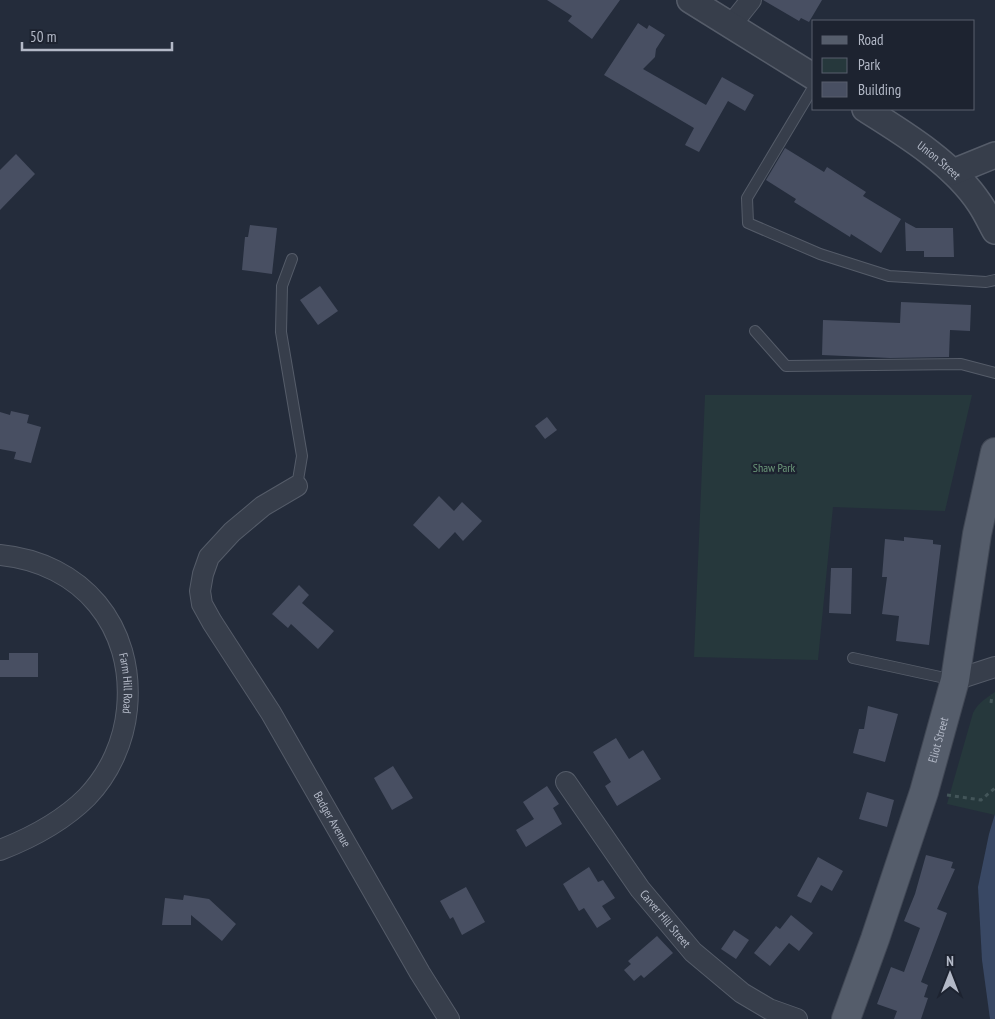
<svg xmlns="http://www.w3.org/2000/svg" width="995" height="1019" font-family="'PT Sans Narrow',sans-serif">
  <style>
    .green { fill: #26383c }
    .water { fill: #394864 }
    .building { fill: #484f62 }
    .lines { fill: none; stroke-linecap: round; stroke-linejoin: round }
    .service-casing { stroke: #555c69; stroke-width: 12 }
    .minor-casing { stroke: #555c69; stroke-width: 22 }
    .tertiary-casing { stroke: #555c69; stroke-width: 28 }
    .primary-casing { stroke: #404754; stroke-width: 30 }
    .path { stroke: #435559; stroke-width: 3; stroke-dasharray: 4 4; stroke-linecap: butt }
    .service { stroke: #373e4b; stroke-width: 10 }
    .minor { stroke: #373e4b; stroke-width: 20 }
    .tertiary { stroke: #373e4b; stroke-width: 25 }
    .primary { stroke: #555d6b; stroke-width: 28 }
    .labels { text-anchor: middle; stroke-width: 4.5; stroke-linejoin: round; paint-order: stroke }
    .street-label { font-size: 12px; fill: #b3b9c7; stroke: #1d2330 }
    .park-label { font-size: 12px; fill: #6b9779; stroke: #1d2330 }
  </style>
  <rect width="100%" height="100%" fill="#242c3b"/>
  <!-- green -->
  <g class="green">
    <polygon points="705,395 972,395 945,511 833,507 818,660 694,657"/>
    <path d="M 995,692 L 995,815 L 947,804 L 973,713 C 978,703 986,698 995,692 Z"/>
  </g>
  <!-- water -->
  <polygon class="water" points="995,814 995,1019 990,1019 982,960 978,887 989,834"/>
  <!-- building -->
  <g class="building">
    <polygon points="547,0 620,0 592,39 568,21 572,16"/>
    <polygon points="763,0 822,0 809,22 801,18 799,21"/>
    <polygon points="638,23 647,29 649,25 665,35 656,49 655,57 643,69 706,105 722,77 754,95 745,111 728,101 699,152 685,145 694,128 604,75"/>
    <polygon points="785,148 824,172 827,167 866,192 863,196 901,219 881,253 851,234 850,237 794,202 796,199 766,180"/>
    <polygon points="16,154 35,174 0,210 0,170"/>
    <polygon points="905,222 916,228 953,228 954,257 924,257 924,251 906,251"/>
    <polygon points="250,225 277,228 272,274 242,270 245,237 248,237"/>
    <polygon points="320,286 338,311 318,325 300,300"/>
    <polygon points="901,302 971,305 970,331 950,330 949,357 890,358 822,355 823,320 900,323"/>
    <polygon points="11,411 29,415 27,423 41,427 31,463 14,459 16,452 0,449 0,412 10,415"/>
    <polygon points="547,417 557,430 545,439 535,426"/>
    <polygon points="439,496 454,511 462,502 482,521 463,541 455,532 439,549 413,525"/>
    <polygon points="904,537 933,540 933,544 941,545 929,645 896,641 899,616 882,614 887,577 882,577 885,539 904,541"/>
    <polygon points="831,568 852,568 851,614 829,613"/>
    <polygon points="299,585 309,595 302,603 334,631 318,649 291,624 288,628 272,614"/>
    <polygon points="9,653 38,653 38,677 0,677 0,660 9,660"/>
    <polygon points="868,706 898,714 885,762 853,753 859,729 864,729"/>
    <polygon points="616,738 629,759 643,750 661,779 617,806 605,786 611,782 593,752"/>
    <polygon points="393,766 413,798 392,810 374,778"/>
    <polygon points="547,786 559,804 553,808 562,824 526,847 516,830 534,819 523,802"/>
    <polygon points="867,792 894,800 887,827 859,819"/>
    <polygon points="926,855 953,862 951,868 955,869 937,909 947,913 921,982 928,985 924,997 928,998 921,1019 894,1019 897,1011 877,1004 891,967 904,972 920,928 904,921 915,894"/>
    <polygon points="818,857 843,871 832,891 821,885 811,903 797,896"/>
    <polygon points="589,867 598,882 603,880 615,898 602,906 611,919 597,928 584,908 579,911 563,884"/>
    <polygon points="466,887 485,922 462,935 453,917 450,919 440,901"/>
    <polygon points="184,895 209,899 236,924 222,941 191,915 191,925 162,925 165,898 183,900"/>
    <polygon points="791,915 813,933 799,951 789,943 770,966 754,953 776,926 780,929"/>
    <polygon points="734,930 749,940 736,959 721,949"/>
    <polygon points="657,936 673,953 644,978 641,975 634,981 624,970 631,964 628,961"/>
  </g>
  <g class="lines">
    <defs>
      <g id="service">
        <polyline points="814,86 747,198 748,223 820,254 889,276 986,282 995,280"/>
        <polyline points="292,259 282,286 281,332 302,456 297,486"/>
        <polyline points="755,331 786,366 961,364 995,373"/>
        <polyline points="853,658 954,680"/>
      </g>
      <g id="minor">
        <polyline points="731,25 751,0"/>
        <path id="s1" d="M 297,486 L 263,506 L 232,532 L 209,557 L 203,574 L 200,591 L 202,604 L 212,622 L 271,713 L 420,973 L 449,1019"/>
        <path id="s2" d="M 0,555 C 82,563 135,626 127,709 C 124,741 110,773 87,797 C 63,821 31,838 0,850"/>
        <polyline points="955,680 995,667"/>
        <path id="s3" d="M 566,782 L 640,889 L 693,952 L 742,993 L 769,1009 L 797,1019"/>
      </g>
      <g id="tertiary">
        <polyline points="690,0 814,77"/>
        <path id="s4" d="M 865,109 C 905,134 954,164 980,204 C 986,213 990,222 995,231"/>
        <polyline points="953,172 995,155"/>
      </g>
      <g id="primary">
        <path id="s5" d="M 846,1019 L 875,939 L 924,792 L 955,680 L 977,534 L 995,452"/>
      </g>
    </defs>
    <!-- service casing -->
    <use href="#service" class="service-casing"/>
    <!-- minor casing -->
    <use href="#minor" class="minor-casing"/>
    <!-- tertiary casing -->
    <use href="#tertiary" class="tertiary-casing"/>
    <!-- primary casing -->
    <use href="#primary" class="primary-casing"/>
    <!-- path -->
    <g class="path">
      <polyline points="991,703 992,695"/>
      <polyline points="947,795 981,800 995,788"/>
    </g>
    <!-- service -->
    <use href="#service" class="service"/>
    <!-- minor -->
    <use href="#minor" class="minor"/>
    <!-- tertiary -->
    <use href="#tertiary" class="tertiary"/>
    <!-- primary -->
    <use href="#primary" class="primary"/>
  </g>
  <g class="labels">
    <!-- street labels -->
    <g class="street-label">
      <text dy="4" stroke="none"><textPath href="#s4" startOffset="90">Union Street</textPath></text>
      <text dy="4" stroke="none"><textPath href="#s2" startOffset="198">Farm Hill Road</textPath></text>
      <text dy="4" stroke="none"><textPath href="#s5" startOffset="294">Eliot Street</textPath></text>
      <text dy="4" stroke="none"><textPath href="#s1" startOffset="414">Badger Avenue</textPath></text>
      <text dy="4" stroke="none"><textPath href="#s3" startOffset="169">Carver Hill Street</textPath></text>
    </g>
    <!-- park labels -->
    <g class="park-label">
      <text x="774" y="472">Shaw Park</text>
    </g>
  </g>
  <!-- legend -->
  <rect x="812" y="20" width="162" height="90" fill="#1d2330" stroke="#595f6c"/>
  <rect x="822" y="36" width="25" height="8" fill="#555d6b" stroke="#595f6c"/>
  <text x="858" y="45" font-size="15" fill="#b3b9c7">Road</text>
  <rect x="822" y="58" width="25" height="15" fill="#26383c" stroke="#595f6c"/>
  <text x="858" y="70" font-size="15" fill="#b3b9c7">Park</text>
  <rect x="822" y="82" width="25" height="15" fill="#484f62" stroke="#595f6c"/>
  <text x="858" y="95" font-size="15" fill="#b3b9c7">Building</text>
  <!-- north arrow -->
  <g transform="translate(950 974)" stroke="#1d2330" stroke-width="4" paint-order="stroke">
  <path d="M0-4L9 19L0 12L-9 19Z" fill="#b3b9c7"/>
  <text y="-8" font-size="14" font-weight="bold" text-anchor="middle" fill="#b3b9c7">N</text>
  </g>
  <!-- scale -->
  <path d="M22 42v8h150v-8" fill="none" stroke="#b3b9c7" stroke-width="2.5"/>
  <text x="30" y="42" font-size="15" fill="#b3b9c7" stroke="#1d2330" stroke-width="4" paint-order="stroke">50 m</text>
</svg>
